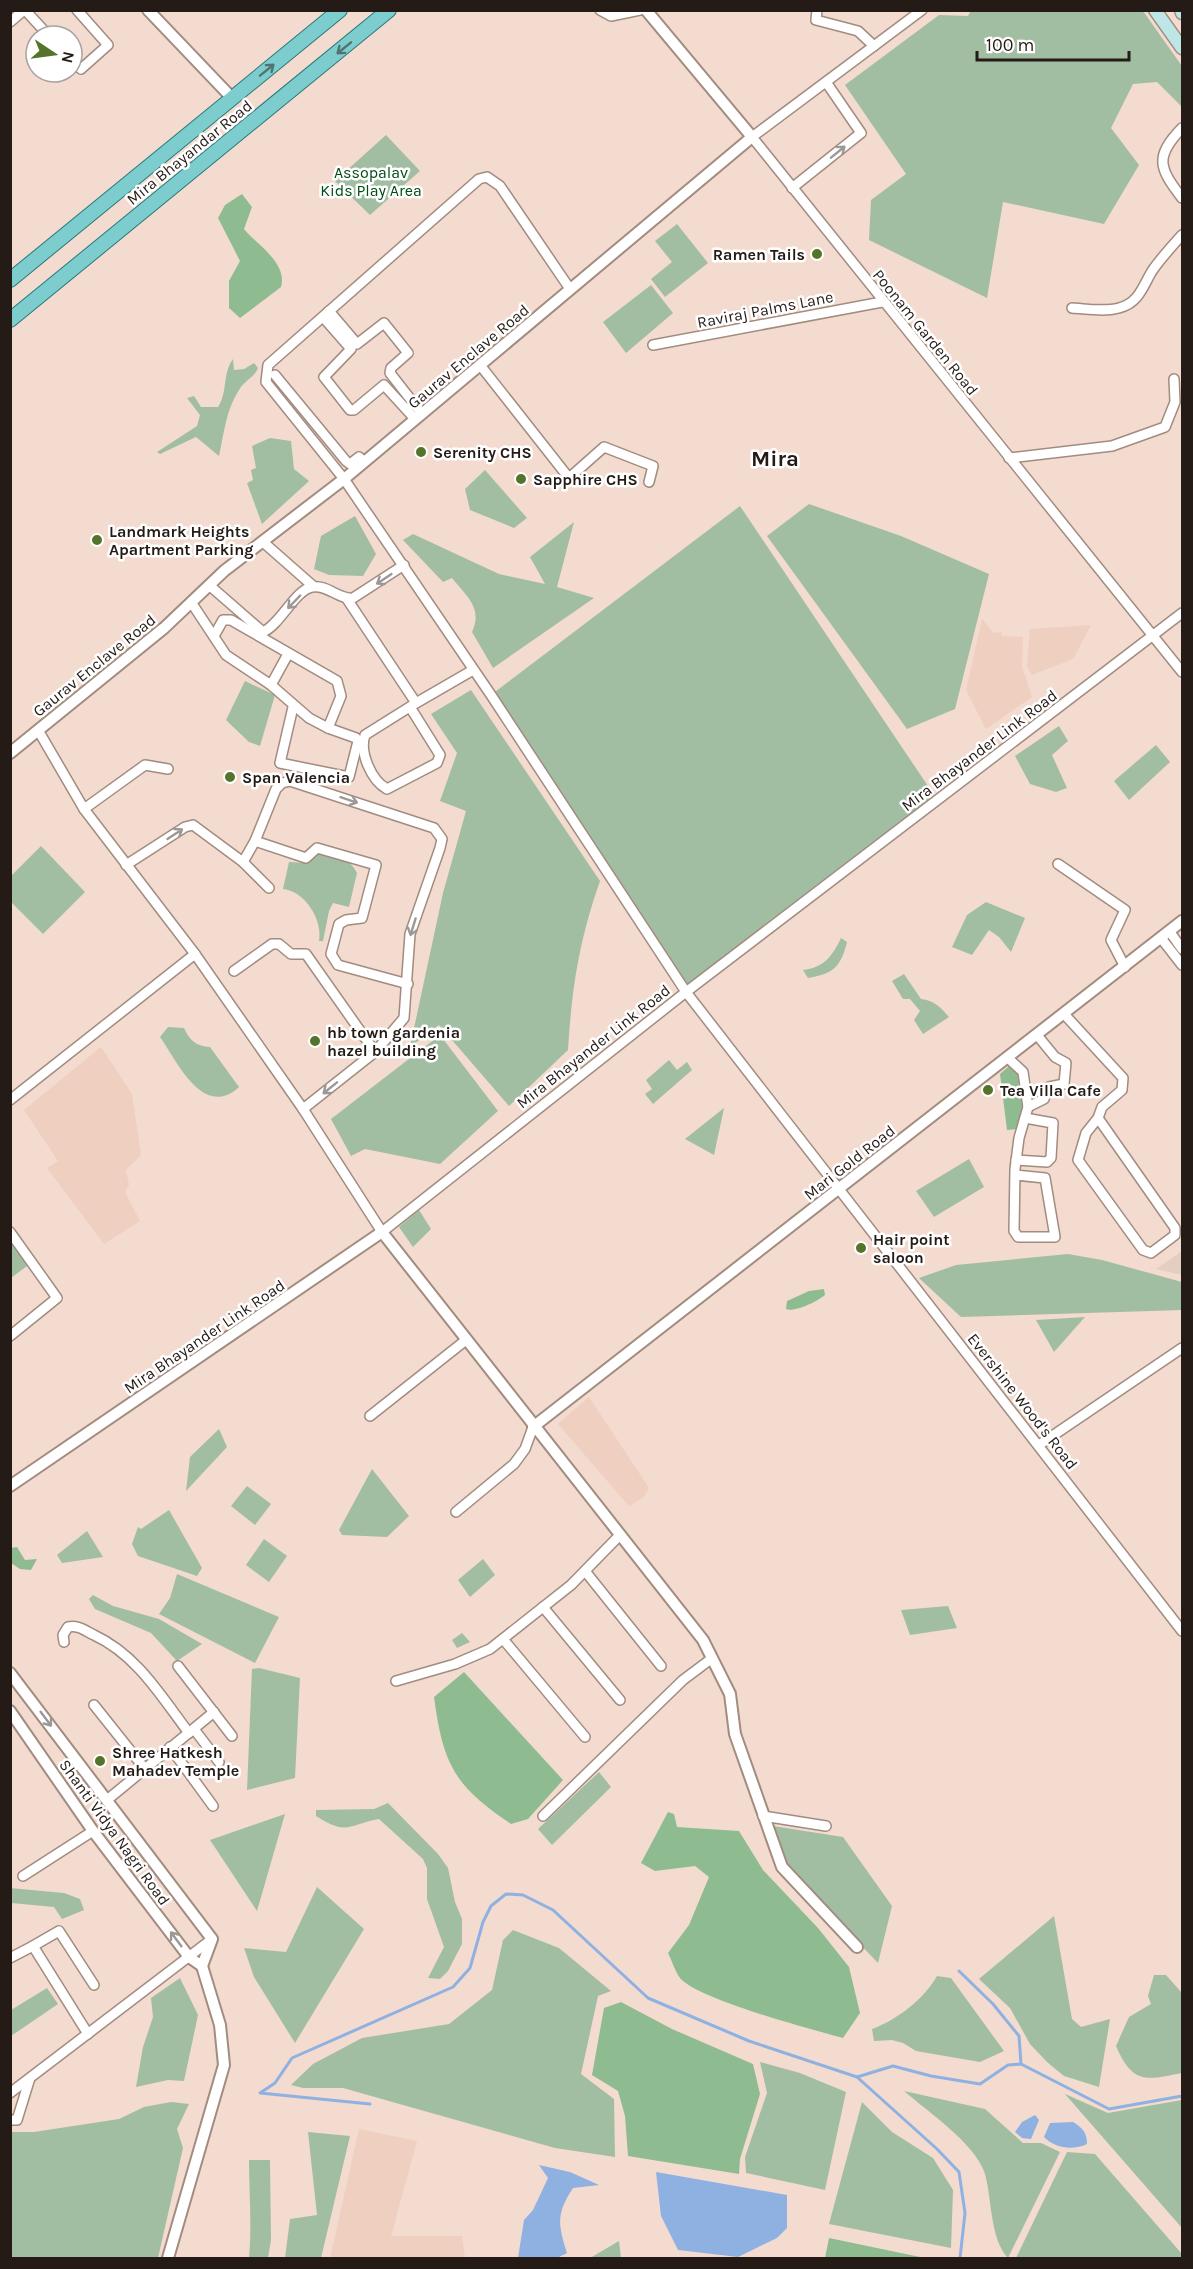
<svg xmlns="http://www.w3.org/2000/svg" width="1193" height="2269" font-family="Karla,sans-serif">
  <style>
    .commercial { fill: #e3cec1 }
    .built { fill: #efcfbf }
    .green { fill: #a1bea3 }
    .forest { fill: #8ebc90 }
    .water { fill: #8eb1e2 }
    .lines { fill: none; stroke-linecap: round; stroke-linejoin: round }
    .stream { stroke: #8eb1e2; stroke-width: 3 }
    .minor-casing { stroke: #a28b7f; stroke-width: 12 }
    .tertiary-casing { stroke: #a28b7f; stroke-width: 14 }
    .secondary-casing { stroke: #a28b7f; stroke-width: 15 }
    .primary-casing { stroke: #267978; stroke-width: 16 }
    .minor { stroke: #fff; stroke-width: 9 }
    .tertiary { stroke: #fff; stroke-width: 10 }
    .secondary { stroke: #bee6e6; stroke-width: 12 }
    .primary { stroke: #7dcdce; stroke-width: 14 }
    .oneway { stroke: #507472 }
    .oneway2 { stroke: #9c9897 }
    .poi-dot { fill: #53742a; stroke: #fff; stroke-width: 2 }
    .labels { text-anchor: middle; stroke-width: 5; stroke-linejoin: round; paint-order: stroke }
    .street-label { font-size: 16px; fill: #241b17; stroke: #fff }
    .park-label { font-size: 16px; fill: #014c15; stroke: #fff }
    .poi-label { font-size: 16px; font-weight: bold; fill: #241b17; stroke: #fff; text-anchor: start }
    .district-label { font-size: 22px; font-weight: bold; fill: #241b17; stroke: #fff }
  </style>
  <rect width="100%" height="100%" fill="#f4dbcf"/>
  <!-- commercial -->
  <polygon class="commercial" points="1182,1251 1182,1275 1156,1269"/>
  <!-- built -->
  <g class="built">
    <polygon points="982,619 994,633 1001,632 1002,636 1023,637 1022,667 1032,697 986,729 966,690"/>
    <polygon points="1091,625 1073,659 1032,675 1027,666 1030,629"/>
    <polygon points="101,1047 132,1094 141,1155 126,1170 129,1185 125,1192 140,1221 104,1244 47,1168 58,1161 24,1110"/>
    <polygon points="589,1397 649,1488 644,1497 629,1506 558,1424"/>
    <polygon points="359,2129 417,2141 391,2236 462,2236 465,2258 330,2258"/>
  </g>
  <!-- green -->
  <g class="green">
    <polygon points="971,10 1143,11 1182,66 1182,107 1157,82 1133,84 1111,128 1139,165 1104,224 1003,202 987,298 869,240 871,200 906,174 845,85 939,15 968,16"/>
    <polygon points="386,135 420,171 370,215 335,181"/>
    <polygon points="677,224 708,263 665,297 651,279 672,262 655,241"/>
    <polygon points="651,285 673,313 626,353 603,322"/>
    <path d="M 233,359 L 234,370 L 244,369 L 254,363 L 258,368 C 254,378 244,381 239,390 C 226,410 224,433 219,456 L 196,437 L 160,454 L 157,452 L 197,426 L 200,415 L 187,398 L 194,396 L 201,407 L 218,407 C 228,392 222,374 233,359 Z"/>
    <polygon points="270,438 291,441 294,469 309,481 262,524 247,483 253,480 251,470 256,468 252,446"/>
    <polygon points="485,470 527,518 514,528 470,510 465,489"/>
    <polygon points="809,504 901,536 989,574 955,709 907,729 767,536"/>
    <polygon points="740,506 938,801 686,992 491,695"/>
    <polygon points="355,516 376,554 363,576 329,575 314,569 321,536"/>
    <path d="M 574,522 L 557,587 L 594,598 L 493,668 L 472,632 C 483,608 467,597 452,578 L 443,582 L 403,540 L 413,534 L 499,574 L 545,584 L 530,557 Z"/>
    <polygon points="245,681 275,695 260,746 249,742 226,720"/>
    <path d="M 471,690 L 600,881 C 579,941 572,987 568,1050 L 509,1106 L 439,1025 L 410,1047 L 443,893 L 466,811 L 440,801 L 457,753 L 431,714 Z"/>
    <polygon points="1059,726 1068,741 1052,755 1067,788 1056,792 1030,784 1015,756"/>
    <polygon points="1156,745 1170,762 1129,800 1114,781"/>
    <polygon points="41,846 85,892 43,934 10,901 11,876"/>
    <path d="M 315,852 C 334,855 348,855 357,873 L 349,907 L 333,903 L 329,911 L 323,941 L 319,941 C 323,920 305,891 283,889 L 289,862 L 307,863 L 312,860 Z"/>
    <polygon points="986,902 1025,918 1011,952 999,937 989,930 972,955 952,947 967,915"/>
    <path d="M 841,938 L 847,942 C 841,967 833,974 808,978 L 803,970 C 824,968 833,955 841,938 Z"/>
    <path d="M 904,974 L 921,999 C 934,1000 941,1008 949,1017 L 923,1034 L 914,1020 L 920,1011 L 910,999 L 903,999 L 892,981 Z"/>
    <path d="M 168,1027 L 184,1028 C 190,1041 196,1046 210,1047 L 239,1087 C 203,1120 177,1061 160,1037 Z"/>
    <polygon points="440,1035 498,1111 440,1164 365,1149 351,1156 331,1119"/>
    <polygon points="669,1060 677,1070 687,1062 692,1070 653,1104 645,1094 652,1089 646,1080"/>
    <polygon points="724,1108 714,1155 685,1139"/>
    <polygon points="969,1159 984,1187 934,1217 916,1191"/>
    <polygon points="419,1210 431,1229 413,1247 399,1227"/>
    <polygon points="12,1243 27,1266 11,1278 11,1244"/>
    <polygon points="1068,1254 1102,1260 1182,1282 1182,1310 961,1317 919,1278 956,1265"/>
    <polygon points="1085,1317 1054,1352 1036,1320"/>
    <polygon points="219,1429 227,1447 186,1491 190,1457"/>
    <polygon points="372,1469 409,1516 387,1537 342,1535 339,1530"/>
    <polygon points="247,1486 271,1504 255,1525 231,1506"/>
    <polygon points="169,1510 202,1568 197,1576 138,1556 132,1544 138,1527 141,1529"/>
    <polygon points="87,1531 103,1557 62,1563 57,1555"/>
    <polygon points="264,1539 287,1556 269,1582 246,1565"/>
    <polygon points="483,1559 495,1575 470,1597 458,1580"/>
    <polygon points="177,1574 279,1617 255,1663 159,1614 170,1598"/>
    <polygon points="93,1595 113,1606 159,1619 202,1644 177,1661 151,1633 95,1609 89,1599"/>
    <polygon points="948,1606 957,1628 910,1635 901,1610"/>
    <polygon points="462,1633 470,1642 457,1648 452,1640"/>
    <polygon points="259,1668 300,1678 295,1778 247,1790 252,1669"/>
    <polygon points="599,1772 611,1787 552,1845 538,1829"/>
    <path d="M 388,1803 L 438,1854 L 448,1868 L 455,1902 L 462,1919 L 462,1944 L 448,1971 L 440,1979 L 428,1978 L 444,1947 L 427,1899 L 427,1868 L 423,1859 L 379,1819 C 347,1825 348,1836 316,1816 L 316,1810 L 374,1809 Z"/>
    <polygon points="285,1814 257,1911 210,1840"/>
    <polygon points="773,1826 843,1837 892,1906 878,1963 787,1868"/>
    <polygon points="317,1887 364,1929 295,2043 254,1977 244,1948 286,1952"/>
    <polygon points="10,1888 64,1893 80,1899 84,1910 62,1919 54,1907 11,1903"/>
    <polygon points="1054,1916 1072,2019 1081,2027 1110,2019 1099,2087 1064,2076 1047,2062 1030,2044 1010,2008 979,1979"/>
    <polygon points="513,1930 559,1948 611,1991 598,1996 581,2074 614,2099 615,2157 555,2148 343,2088 303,2088 291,2085 313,2064 362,2038 449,2024 492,1990 503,1940"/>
    <path d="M 1154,1975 L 1166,1975 L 1182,1993 L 1182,2073 C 1146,2080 1133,2085 1116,2046 L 1129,2017 L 1151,2004 L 1148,1996 Z"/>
    <path d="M 937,1976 L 951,1978 L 1004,2051 L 980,2062 L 916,2051 L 903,2043 L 892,2040 L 874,2041 L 872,2029 C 897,2020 924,1999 937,1976 Z"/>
    <polygon points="180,1978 198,2015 184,2081 168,2080 136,2087 143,2047 153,2017 151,1998"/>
    <polygon points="47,1988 58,2004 11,2036 11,2010"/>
    <polygon points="760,2062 800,2073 846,2092 825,2190 746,2173 745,2157 767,2093"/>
    <path d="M 904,2091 L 985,2109 L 1023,2143 L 1041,2143 L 1060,2152 L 1008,2258 C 990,2239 992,2199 985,2174 C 976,2144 928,2112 904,2091 Z"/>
    <polygon points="1065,2094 1108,2113 1182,2100 1182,2228"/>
    <polygon points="171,2102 189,2104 177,2129 183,2148 158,2258 11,2258 11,2132 34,2132 119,2119 144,2107"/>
    <polygon points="862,2102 892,2132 933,2158 953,2190 951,2248 829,2224"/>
    <polygon points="308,2132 350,2136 321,2258 285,2258 290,2219 317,2215"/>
    <polygon points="1067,2152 1095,2154 1182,2254 1182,2258 1016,2258"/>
    <path d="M 249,2160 L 270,2160 L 271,2240 L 268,2258 L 249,2258 C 252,2225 249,2193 249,2160 Z"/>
    <polygon points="619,2241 621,2258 590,2258"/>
  </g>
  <!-- forest -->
  <g class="forest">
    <path d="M 242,194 L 252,207 L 244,229 C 257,245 288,263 281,287 L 240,318 L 229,308 L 229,281 L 240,261 L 218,218 L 225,205 Z"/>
    <polygon points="1009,1066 1020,1072 1018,1090 1025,1114 1019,1117 1018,1129 1007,1130 1000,1074"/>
    <path d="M 824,1289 L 825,1295 C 818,1301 794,1313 786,1309 L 787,1301 L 809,1291 Z"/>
    <polygon points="17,1547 25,1560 37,1559 31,1570 20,1569 11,1563 11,1548"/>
    <path d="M 464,1672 L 563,1780 L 528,1819 L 511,1824 C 454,1786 443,1764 434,1697 Z"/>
    <path d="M 668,1812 L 674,1814 L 677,1827 L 739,1831 L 763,1870 L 818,1928 L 849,1967 L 860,2013 L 843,2038 C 813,2030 697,1999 680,1978 C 675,1971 672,1961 668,1953 L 689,1925 L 709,1877 L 695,1866 L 655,1871 L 641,1863 Z"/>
    <polygon points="621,2002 672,2029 753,2064 760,2094 740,2159 739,2174 628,2156 625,2116 618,2091 592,2075 604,2008"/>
    <polygon points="829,2238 925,2258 825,2258"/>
  </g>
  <!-- water -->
  <g class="water">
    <polygon points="1035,2115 1039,2120 1031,2139 1022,2138 1015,2132 1022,2122"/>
    <path d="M 1073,2122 C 1083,2128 1087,2133 1087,2144 C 1072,2151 1055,2148 1044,2137 L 1050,2123 Z"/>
    <path d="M 539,2165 L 570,2172 L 599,2185 L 573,2188 C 556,2214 558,2224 567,2253 L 557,2258 L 518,2258 L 524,2220 L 533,2210 L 548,2178 Z"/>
    <polygon points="656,2172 787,2195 787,2228 777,2238 738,2257 678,2250 661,2216"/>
  </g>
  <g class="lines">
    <!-- stream -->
    <g class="stream">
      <polyline points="959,1971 993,2004 1019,2036 1021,2064"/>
      <polyline points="857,2077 893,2066 931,2076 980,2084 1008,2065 1021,2064 1109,2109 1182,2096"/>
      <polyline points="370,2104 260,2093 275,2083 292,2058 453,1987 470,1968 483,1922 491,1906 506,1894 523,1895 553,1910 648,1998 749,2041 857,2077 937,2149 959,2172 965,2213 960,2258"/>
    </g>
    <defs>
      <g id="minor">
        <polyline points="25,10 49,36"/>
        <polyline points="600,10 611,16 640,10"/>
        <polyline points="817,10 816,20 858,31 874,46"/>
        <polyline points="922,10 752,137 1182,672"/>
        <polyline points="10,22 24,10"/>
        <polyline points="72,60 81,69 108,45 77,10"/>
        <path d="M 1182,128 C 1154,157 1159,168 1182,198"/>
        <polyline points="792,188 861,133 826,82"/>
        <polyline points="570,289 500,186 487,177 479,179 268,365 266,382 344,479 491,695 686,992 1182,1631"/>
        <path d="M 1072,308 C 1088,309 1104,312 1119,308 C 1139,303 1143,286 1152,271 C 1161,258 1171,247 1182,235"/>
        <polyline points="329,311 357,344 384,323 408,353 391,368 390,373 422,414"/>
        <polyline points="323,317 351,349 324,377 350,410 354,410 384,385 415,419"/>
        <polyline points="653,345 882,302"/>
        <polyline points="480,365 569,478 604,447 653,466 649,482"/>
        <polyline points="275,375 346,461 350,464 359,457 364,462"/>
        <polyline points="1009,458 1112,446 1165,427 1175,402 1174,379"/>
        <polyline points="263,542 313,586"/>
        <path d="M 209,585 L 263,632 C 280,625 295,590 312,587 C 327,584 339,600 353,598 L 404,565"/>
        <polyline points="347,599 416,703 473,670"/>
        <polyline points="191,602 226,655 271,685 309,718 328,728 356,738 358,741 349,777 280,763 293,707"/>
        <polyline points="214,636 223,620 231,620 337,681 341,696 328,728"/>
        <polyline points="271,685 288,654"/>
        <path d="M 410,707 L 440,755 L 437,763 L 387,789 C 371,780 359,752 365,735 L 416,703"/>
        <polyline points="38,730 84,809 195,954 303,1109 382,1232 686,992 1182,613"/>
        <polyline points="84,809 145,765 168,769"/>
        <polyline points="255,841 306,858 317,848 376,865 362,918 346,920 339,924 331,954 338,965 408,984"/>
        <polyline points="243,862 269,888"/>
        <polyline points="1058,864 1125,910 1111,940 1125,967"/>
        <polyline points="126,865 185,827 193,825 243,862 255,841 276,789 282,783 290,781 434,828 442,839 440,848 410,934 404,1018 375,1052 303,1109"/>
        <polyline points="1170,932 1182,949"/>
        <polyline points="1161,938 1182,965"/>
        <polyline points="234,971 272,944 279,944 291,954 306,954 375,1052"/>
        <polyline points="1064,1014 1123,1078 1122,1090 1102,1107 1098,1118 1175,1228 1175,1235 1151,1253 1143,1250 1078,1160 1086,1133 1098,1118"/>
        <polyline points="1008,1058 1023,1072 1028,1107 1019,1138 1015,1169 1014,1231 1018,1237 1055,1237 1045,1178 1015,1175"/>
        <polyline points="10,1100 195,954"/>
        <polyline points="1028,1107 1044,1099 1049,1087 1064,1084 1066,1063 1055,1057 1037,1035"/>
        <polyline points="1016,1160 1047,1162 1051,1158 1053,1123 1025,1118"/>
        <polyline points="10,1232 57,1298 10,1336"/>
        <polyline points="370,1416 466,1340"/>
        <polyline points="1039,1445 1182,1348"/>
        <polyline points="456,1512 514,1464 525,1449 533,1427"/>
        <polyline points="585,1571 661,1666"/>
        <polyline points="543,1607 620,1700"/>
        <polyline points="503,1639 585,1737"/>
        <path d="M 64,1642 L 63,1635 L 68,1627 C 78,1625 84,1630 94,1635 C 137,1655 161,1696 189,1733"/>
        <polyline points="178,1666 232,1736"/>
        <polyline points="396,1681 455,1664 490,1649 571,1585 619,1536"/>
        <polyline points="94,1705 145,1769"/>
        <polyline points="194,1729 219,1762"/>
        <polyline points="170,1747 213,1806"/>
        <polyline points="107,1800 214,1712"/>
        <polyline points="543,1816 683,1680 711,1659"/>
        <polyline points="763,1816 826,1826"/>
        <polyline points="23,1876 93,1831"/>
        <polyline points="33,1946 59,1931 94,1985"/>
        <polyline points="10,1958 33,1946 88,2034"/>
        <polyline points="10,2093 212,1939"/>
        <polyline points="10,2120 17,2120 30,2078"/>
      </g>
      <g id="tertiary">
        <polyline points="148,10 232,98"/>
        <polyline points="10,753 164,628 224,571 344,479 752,137 646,10"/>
        <polyline points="533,1427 1182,921"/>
        <polyline points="10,1486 382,1232 703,1640 730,1694 735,1734 782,1867 857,1947"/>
        <polyline points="10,1673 212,1939 202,1966 189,1957 93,1831 10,1711"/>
        <polyline points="168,2258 224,2065 220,2025 202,1966"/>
      </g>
      <g id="secondary">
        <polyline points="1155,10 1182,48"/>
        <polyline points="1181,10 1182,13"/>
      </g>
      <g id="primary">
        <polyline points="10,280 340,10"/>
        <polyline points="10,320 389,10"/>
      </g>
    </defs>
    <!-- minor casing -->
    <use href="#minor" class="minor-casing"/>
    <!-- tertiary casing -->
    <use href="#tertiary" class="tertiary-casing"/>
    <!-- secondary casing -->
    <use href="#secondary" class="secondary-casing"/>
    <!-- primary casing -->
    <use href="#primary" class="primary-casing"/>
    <!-- minor -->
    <use href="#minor" class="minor"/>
    <!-- tertiary -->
    <use href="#tertiary" class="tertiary"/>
    <!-- secondary -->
    <use href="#secondary" class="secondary"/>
    <!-- primary -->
    <use href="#primary" class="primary"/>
  </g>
  <!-- one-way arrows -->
  <defs><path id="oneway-shaft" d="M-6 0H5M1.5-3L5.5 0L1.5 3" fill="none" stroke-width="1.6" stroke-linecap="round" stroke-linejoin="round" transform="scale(1.5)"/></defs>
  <g class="oneway">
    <use href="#oneway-shaft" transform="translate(344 48) rotate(141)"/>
    <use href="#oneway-shaft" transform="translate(267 70) rotate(-39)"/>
  </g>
  <g class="oneway2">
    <use href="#oneway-shaft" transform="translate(838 152) rotate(-39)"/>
    <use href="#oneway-shaft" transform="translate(384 579) rotate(146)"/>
    <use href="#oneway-shaft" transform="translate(294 602) rotate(134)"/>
    <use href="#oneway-shaft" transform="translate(349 800) rotate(18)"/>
    <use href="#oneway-shaft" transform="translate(175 834) rotate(-33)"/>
    <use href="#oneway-shaft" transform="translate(413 927) rotate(107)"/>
    <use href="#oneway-shaft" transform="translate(330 1088) rotate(141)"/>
    <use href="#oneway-shaft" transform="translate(46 1719) rotate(53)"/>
    <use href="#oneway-shaft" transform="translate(176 1939) rotate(-127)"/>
  </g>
  <!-- markers -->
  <g class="poi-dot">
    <circle cx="817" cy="254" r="6"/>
    <circle cx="421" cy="452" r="6"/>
    <circle cx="521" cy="479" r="6"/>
    <circle cx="97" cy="540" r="6"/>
    <circle cx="230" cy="777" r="6"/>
    <circle cx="315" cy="1041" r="6"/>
    <circle cx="988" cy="1090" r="6"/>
    <circle cx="861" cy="1248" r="6"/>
    <circle cx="100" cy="1761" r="6"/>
  </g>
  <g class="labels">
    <!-- street labels -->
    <g class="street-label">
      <text transform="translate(189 152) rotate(-39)" y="6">Mira Bhayandar Road</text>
      <text transform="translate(765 309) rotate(-11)" y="6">Raviraj Palms Lane</text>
      <text transform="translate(926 332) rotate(51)" y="6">Poonam Garden Road</text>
      <text transform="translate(468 356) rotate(-40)" y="6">Gaurav Enclave Road</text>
      <text transform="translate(94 665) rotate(-39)" y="6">Gaurav Enclave Road</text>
      <text transform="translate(979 750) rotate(-37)" y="6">Mira Bhayander Link Road</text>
      <text transform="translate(593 1046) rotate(-38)" y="6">Mira Bhayander Link Road</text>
      <text transform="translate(849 1162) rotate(-38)" y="6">Mari Gold Road</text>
      <text transform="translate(204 1336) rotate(-34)" y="6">Mira Bhayander Link Road</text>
      <text transform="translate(1023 1401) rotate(52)" y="6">Evershine Wood's Road</text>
      <text transform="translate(115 1832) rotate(54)" y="6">Shanti Vidya Nagri Road</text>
    </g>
    <!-- park labels -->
    <g class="park-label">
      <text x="371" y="178">Assopalav<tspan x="371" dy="18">Kids Play Area</tspan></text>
    </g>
    <!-- poi labels -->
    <g class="poi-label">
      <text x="805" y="260" text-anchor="end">Ramen Tails</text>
      <text x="433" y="458">Serenity CHS</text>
      <text x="533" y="485">Sapphire CHS</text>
      <text x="109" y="537">Landmark Heights<tspan x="109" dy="18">Apartment Parking</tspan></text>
      <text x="242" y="783">Span Valencia</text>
      <text x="327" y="1038">hb town gardenia<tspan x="327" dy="18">hazel building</tspan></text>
      <text x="1000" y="1096">Tea Villa Cafe</text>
      <text x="873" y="1245">Hair point<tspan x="873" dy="18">saloon</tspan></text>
      <text x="112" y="1758">Shree Hatkesh<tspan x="112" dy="18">Mahadev Temple</tspan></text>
    </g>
    <!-- district labels -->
    <g class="district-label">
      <text x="775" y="466">Mira</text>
    </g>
  </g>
  <!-- border -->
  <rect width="1193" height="2269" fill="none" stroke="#241b17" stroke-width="24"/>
  <!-- north arrow -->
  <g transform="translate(54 54) rotate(103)"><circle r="28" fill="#ffffff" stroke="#a7a4a2" stroke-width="1.5"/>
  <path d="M0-4.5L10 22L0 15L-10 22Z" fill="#53742a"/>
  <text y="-9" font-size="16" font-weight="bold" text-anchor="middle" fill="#241b17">N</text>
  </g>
  <!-- scale -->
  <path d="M977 51v9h152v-9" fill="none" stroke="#241b17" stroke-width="3"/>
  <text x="986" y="51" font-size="18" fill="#241b17" stroke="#ffffff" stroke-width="4.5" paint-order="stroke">100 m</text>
</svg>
